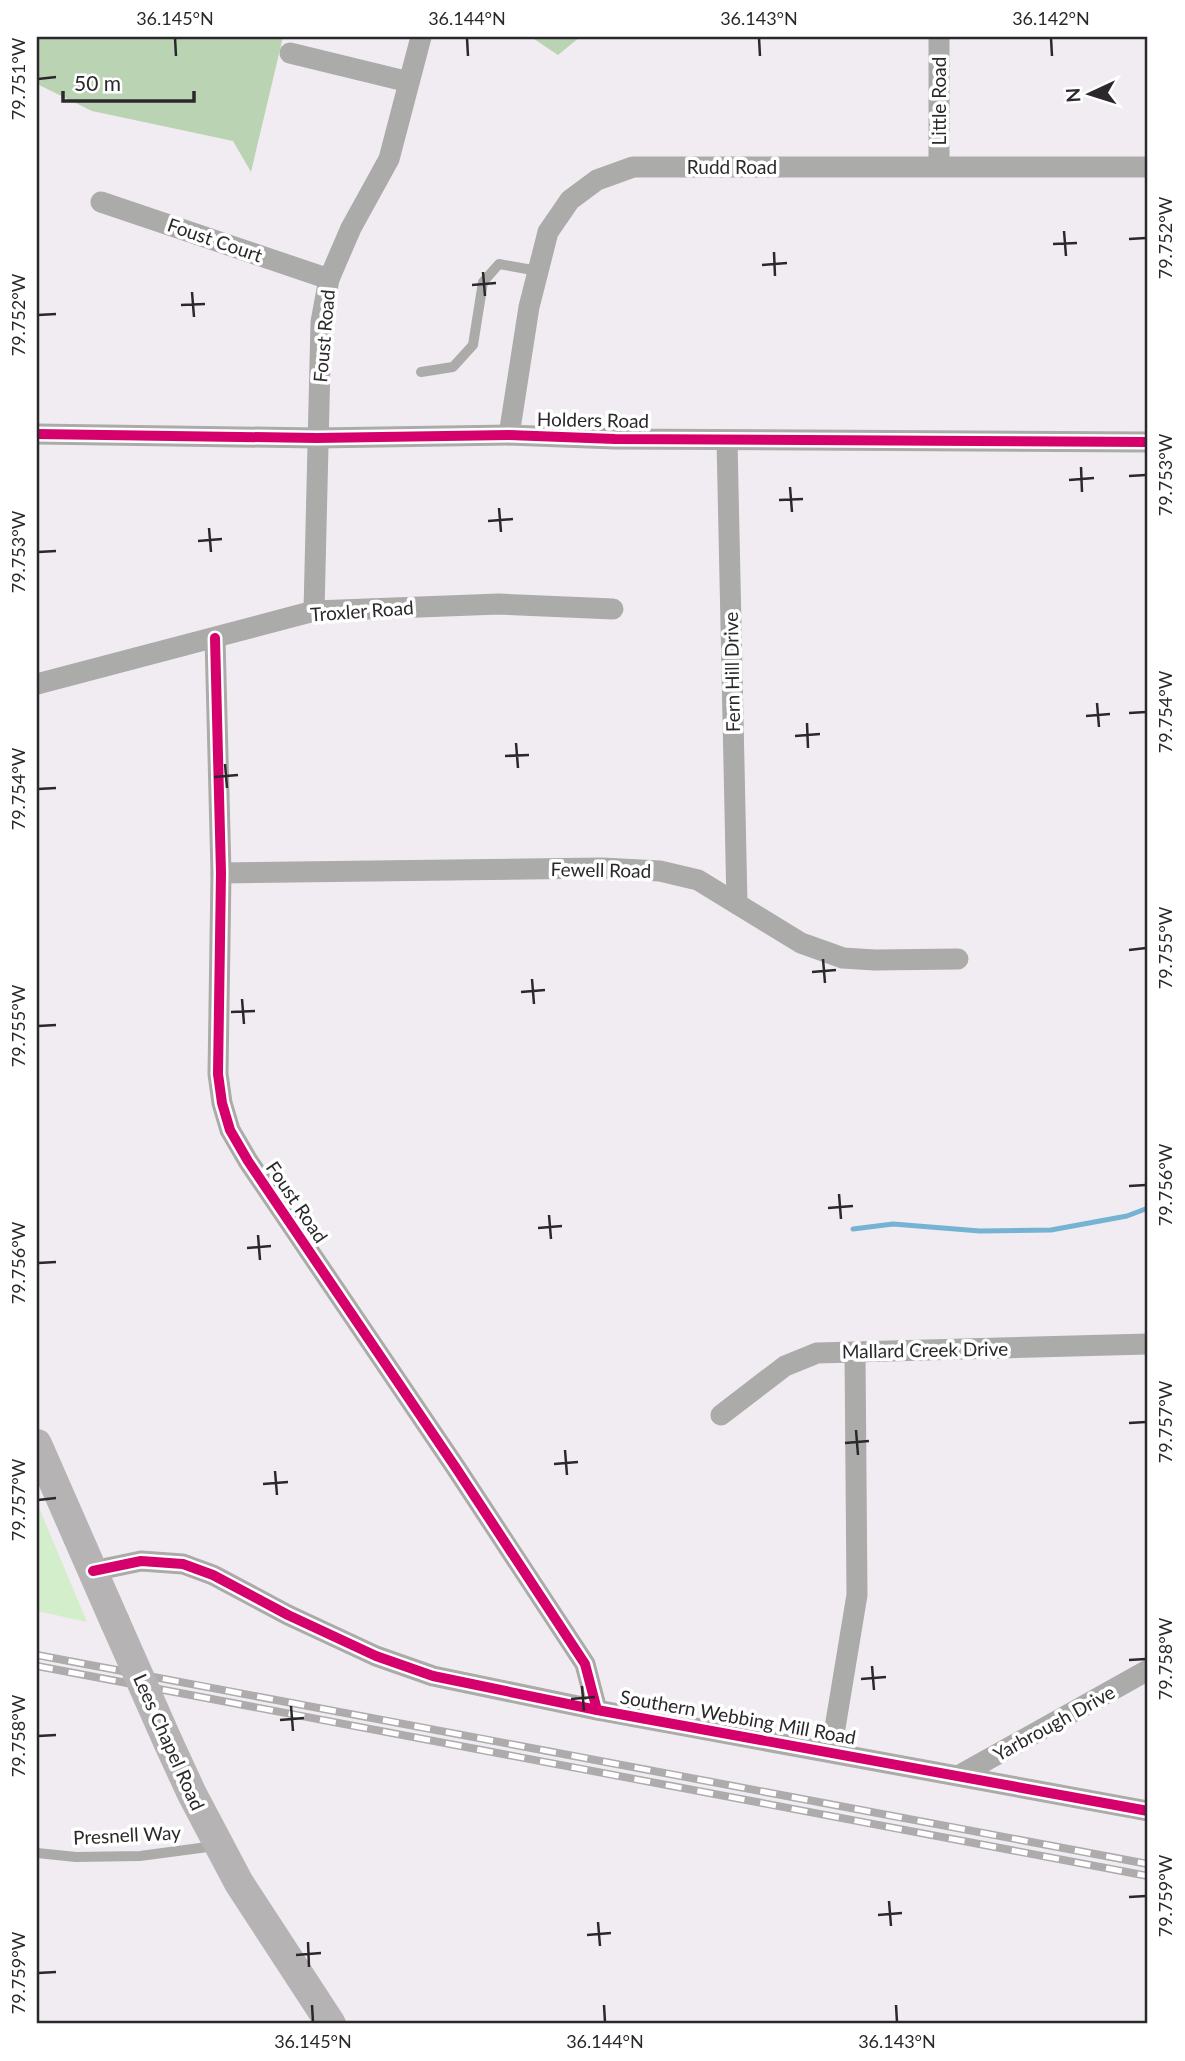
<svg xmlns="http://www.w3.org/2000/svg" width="1185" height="2061" font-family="Lato,sans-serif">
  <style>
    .green { fill: #d3eecb }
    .forest { fill: #bad4b3 }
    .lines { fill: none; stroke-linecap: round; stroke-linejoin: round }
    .stream { stroke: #74b3d2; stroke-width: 5 }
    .service { stroke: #ababaa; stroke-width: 10 }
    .minor { stroke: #ababaa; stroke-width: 21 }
    .secondary { stroke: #b6b3b4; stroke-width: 30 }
    .rail-casing { stroke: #aeabac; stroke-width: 8 }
    .rail { stroke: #fff; stroke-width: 5; stroke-dasharray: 16; stroke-linecap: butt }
    .secondary-bridge { stroke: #b6b3b4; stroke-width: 30 }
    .cycleway-casing { stroke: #fff; stroke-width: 15 }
    .cycleway { stroke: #d6006c; stroke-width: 10 }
    .ticks { fill: none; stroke: #2b282c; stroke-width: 2.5 }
    .labels { text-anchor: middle; stroke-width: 7; stroke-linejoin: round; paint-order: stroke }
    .street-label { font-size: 19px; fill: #2b282c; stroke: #fff }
    .neatline { fill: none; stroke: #2b282c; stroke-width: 2.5 }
    .ticks-label { font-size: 18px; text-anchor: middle; fill: #2b282c }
  </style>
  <rect width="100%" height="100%" fill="#f1ecf2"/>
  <!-- green -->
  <polygon class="green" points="37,1503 87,1622 37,1611"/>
  <!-- forest -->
  <g class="forest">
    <polygon points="37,37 283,37 251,172 233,141 92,111 37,84"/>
    <polygon points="531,37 580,37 558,55"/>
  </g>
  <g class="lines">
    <!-- stream -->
    <polyline class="stream" points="853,1229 893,1224 980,1231 1051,1230 1127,1216 1148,1208"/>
    <!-- service -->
    <g class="service">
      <polyline points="421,372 453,367 473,345 483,282 499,264 538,271"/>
      <polyline points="37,1853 76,1857 140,1856 215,1846"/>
    </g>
    <!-- minor -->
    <g class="minor">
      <polyline points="939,37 939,166"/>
      <polyline points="290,53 409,82"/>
      <polyline points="101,202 329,279"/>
      <polyline points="37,434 317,438 509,435 615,439 1148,442"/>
      <polyline points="509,435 529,307 548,232 570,200 597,180 633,167 1148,167"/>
      <polyline points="727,440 737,904"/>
      <polyline points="314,611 321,322 329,279 351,228 389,159 421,37"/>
      <polyline points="215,638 221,873 218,1074 222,1103 230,1130 248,1161 456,1468 585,1664 597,1710"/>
      <polyline points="37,684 314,611 499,604 613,609"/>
      <polyline points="221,873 602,868 660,871 698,880 801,943 843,958 875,960 958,959"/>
      <polyline points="721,1415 785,1366 817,1353 1148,1344"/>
      <polyline points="93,1571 141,1561 183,1564 213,1575 288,1615 376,1656 433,1676 597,1710 1148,1811"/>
      <polyline points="831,1752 857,1595 855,1353"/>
      <polyline points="960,1775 1148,1670"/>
    </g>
    <!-- secondary -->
    <g class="secondary">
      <polyline points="37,1444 115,1622"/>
      <polyline points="168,1742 192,1794 239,1883 331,2024"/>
    </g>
    <defs>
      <g id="rail">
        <polyline points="37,1655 1148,1864"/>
        <polyline points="37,1666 1148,1876"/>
      </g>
    </defs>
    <!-- rail casing -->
    <use href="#rail" class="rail-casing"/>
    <!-- rail -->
    <use href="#rail" class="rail"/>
    <!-- secondary-bridge -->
    <polyline class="secondary-bridge" points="115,1622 168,1742"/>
    <defs>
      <g id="cycleway">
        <polyline points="37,434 317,438 509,435 615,439 1148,442"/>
        <polyline points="215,638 221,873 218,1074 222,1103 230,1130 248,1161 456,1468 585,1664 597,1710"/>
        <polyline points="93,1571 141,1561 183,1564 213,1575 288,1615 376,1656 433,1676 597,1710 1148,1811"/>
      </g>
    </defs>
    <!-- cycleway casing -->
    <use href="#cycleway" class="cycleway-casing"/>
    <!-- cycleway -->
    <use href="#cycleway" class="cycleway"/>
  </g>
  <!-- ticks -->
  <path class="ticks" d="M 175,38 L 176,56M 467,38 L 468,56M 759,38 L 760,56M 1051,38 L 1052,56M 38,79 L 56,77M 1064,231 L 1066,256M 1129,239 L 1146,238M 1053,244 L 1077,243M 774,252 L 775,276M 762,265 L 787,263M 483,272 L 485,296M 472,285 L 496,283M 192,292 L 194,317M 181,305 L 205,304M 38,315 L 56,314M 1081,467 L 1082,492M 1129,476 L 1146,475M 1069,480 L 1094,478M 790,487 L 792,512M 779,500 L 803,499M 499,508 L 501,532M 488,521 L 513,519M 209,528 L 211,552M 198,541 L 222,539M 38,552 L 56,551M 1097,703 L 1099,727M 1129,713 L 1146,712M 1086,716 L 1110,714M 807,723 L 808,748M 795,736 L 820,734M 516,743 L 518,768M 505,756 L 529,755M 225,764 L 227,788M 214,777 L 238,775M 38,789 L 56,788M 1129,950 L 1146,948M 823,959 L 825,983M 812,972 L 836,970M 532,979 L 534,1004M 521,992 L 545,990M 242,999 L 244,1024M 231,1012 L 255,1011M 38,1026 L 56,1025M 1129,1186 L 1146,1185M 839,1194 L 841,1219M 828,1208 L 853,1206M 549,1215 L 551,1239M 538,1228 L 562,1226M 258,1235 L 260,1260M 247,1248 L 271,1246M 38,1263 L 56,1262M 1129,1423 L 1146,1422M 856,1430 L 858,1455M 845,1443 L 869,1441M 565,1450 L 567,1475M 554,1464 L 578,1462M 275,1471 L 277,1495M 263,1484 L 288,1482M 38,1500 L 56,1498M 1129,1660 L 1146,1659M 872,1666 L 874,1690M 861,1679 L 886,1677M 582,1686 L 584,1711M 571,1699 L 595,1697M 291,1706 L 293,1731M 280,1720 L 304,1718M 38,1736 L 56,1735M 1129,1897 L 1146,1896M 889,1901 L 891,1926M 878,1915 L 902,1913M 598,1922 L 600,1946M 587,1935 L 611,1933M 308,1942 L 309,1967M 296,1955 L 321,1953M 38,1973 L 56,1972M 312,2005 L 313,2022M 604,2005 L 605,2022M 896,2005 L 897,2022"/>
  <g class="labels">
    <!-- street labels -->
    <g class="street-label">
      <text transform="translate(939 101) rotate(-90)" y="7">Little Road</text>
      <text x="732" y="174">Rudd Road</text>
      <text transform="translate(215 240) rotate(19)" y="7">Foust Court</text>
      <text transform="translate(324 336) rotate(-85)" y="7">Foust Road</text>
      <text transform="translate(593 420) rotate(1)" y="7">Holders Road</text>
      <text transform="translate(362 611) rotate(-4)" y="7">Troxler Road</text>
      <text transform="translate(732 672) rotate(-91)" y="7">Fern Hill Drive</text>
      <text transform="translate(601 870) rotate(1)" y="7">Fewell Road</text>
      <text transform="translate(297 1202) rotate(56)" y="7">Foust Road</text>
      <text transform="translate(925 1350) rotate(-1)" y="7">Mallard Creek Drive</text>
      <text transform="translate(738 1717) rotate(10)" y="7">Southern Webbing Mill Road</text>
      <text transform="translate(1054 1723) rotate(-29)" y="7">Yarbrough Drive</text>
      <text transform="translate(169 1742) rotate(66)" y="7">Lees Chapel Road</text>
      <text transform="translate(127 1835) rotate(-3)" y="7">Presnell Way</text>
    </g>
  </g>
  <!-- border -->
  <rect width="1185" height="2061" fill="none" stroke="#ffffff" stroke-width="77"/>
  <!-- north arrow -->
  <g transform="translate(1090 94) rotate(266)" stroke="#ffffff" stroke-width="5" paint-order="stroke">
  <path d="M0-5L12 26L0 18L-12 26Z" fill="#2b282c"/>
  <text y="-10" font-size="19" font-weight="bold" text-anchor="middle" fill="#2b282c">N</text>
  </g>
  <!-- scale -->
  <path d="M63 91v10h131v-10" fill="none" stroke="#2b282c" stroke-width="3.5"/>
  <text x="74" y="91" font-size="21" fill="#2b282c" stroke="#ffffff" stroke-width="5" paint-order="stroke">50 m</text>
  <rect x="38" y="38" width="1108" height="1984" class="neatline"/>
  <g class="ticks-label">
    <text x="175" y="25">36.145°N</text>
    <text x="467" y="25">36.144°N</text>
    <text x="759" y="25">36.143°N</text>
    <text x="1051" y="25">36.142°N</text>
    <text transform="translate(19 79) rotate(-90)" y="6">79.751°W</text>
    <text transform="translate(1166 238) rotate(-90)" y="6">79.752°W</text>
    <text transform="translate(19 315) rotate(-90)" y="6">79.752°W</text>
    <text transform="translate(1166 475) rotate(-90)" y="6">79.753°W</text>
    <text transform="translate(19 552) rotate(-90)" y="6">79.753°W</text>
    <text transform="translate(1166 712) rotate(-90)" y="6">79.754°W</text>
    <text transform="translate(19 789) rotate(-90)" y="6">79.754°W</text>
    <text transform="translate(1166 948) rotate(-90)" y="6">79.755°W</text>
    <text transform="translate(19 1026) rotate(-90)" y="6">79.755°W</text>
    <text transform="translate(1166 1185) rotate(-90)" y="6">79.756°W</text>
    <text transform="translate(19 1263) rotate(-90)" y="6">79.756°W</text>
    <text transform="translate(1166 1422) rotate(-90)" y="6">79.757°W</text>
    <text transform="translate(19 1500) rotate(-90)" y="6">79.757°W</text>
    <text transform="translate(1166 1659) rotate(-90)" y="6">79.758°W</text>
    <text transform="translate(19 1736) rotate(-90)" y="6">79.758°W</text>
    <text transform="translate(1166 1896) rotate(-90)" y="6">79.759°W</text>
    <text transform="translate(19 1973) rotate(-90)" y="6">79.759°W</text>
    <text x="313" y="2048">36.145°N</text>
    <text x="605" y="2048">36.144°N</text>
    <text x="897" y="2048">36.143°N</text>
  </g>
</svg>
